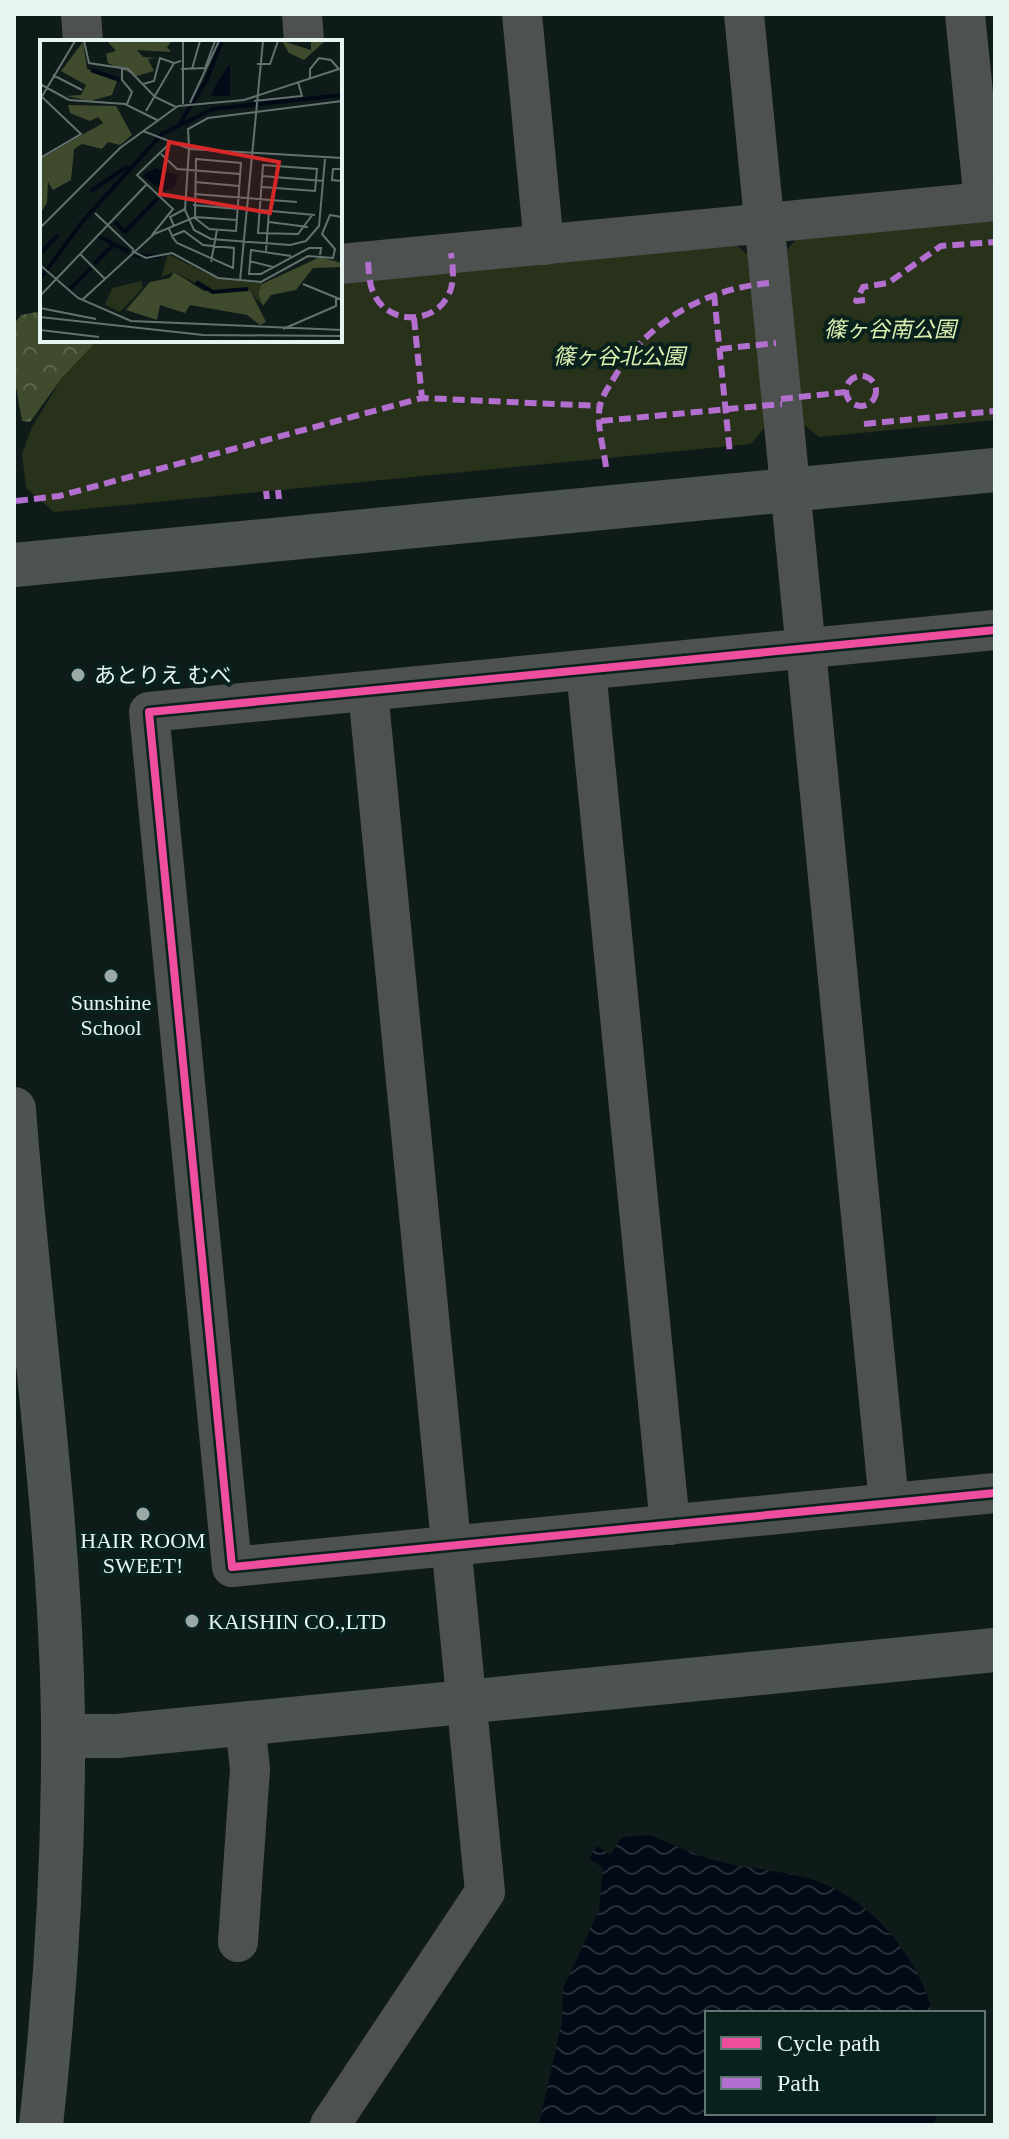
<svg xmlns="http://www.w3.org/2000/svg" width="1009" height="2139" font-family="'Times New Roman','Noto Sans JP',serif">
  <style>
    .forest { fill: url(#forest-crowns) }
    .green { fill: #283119 }
    .water { fill: url(#water-waves) }
    .lines { fill: none; stroke-linecap: round; stroke-linejoin: round }
    .street { stroke: #4d514f; stroke-width: 40 }
    .secondary { stroke: #4d5350; stroke-width: 44 }
    .quiet { stroke: #b36fd0; stroke-width: 6; stroke-dasharray: 12 6; stroke-linecap: butt }
    .cycleway-casing { stroke: #08211d; stroke-width: 13 }
    .cycleway { stroke: #ef4d9e; stroke-width: 8 }
    .poi-dot { fill: #9aa9a5; stroke: #08211d; stroke-width: 3 }
    .labels { text-anchor: middle; stroke-width: 8; stroke-linejoin: round; paint-order: stroke }
    .park-label { font-size: 22px; font-style: italic; fill: #dbeeb0; stroke: #08211d }
    .poi-label { font-size: 22px; fill: #e6f5f1; stroke: #08211d; text-anchor: start }
    .inset-river { fill: none; stroke: #010a16; stroke-width: 4 }
    .inset-road { fill: none; stroke: #64726f; stroke-width: 2 }
    .view { fill: #d62828; fill-opacity: 0.15; stroke: #d62828; stroke-width: 4 }
    .inset-edge { fill: none; stroke: #e6f5f1; stroke-width: 4 }
  </style>
  <defs>
    <pattern id="forest-crowns" width="20" height="18" patternUnits="userSpaceOnUse" patternTransform="scale(2)"><rect width="20" height="18" fill="#404b2d"/><path d="M2 6a3 3 0 1 1 6 0M12 15a3 3 0 1 1 6 0" fill="none" stroke="#5c664c"/></pattern>
    <pattern id="water-waves" width="16" height="10" patternUnits="userSpaceOnUse" patternTransform="scale(2)"><rect width="16" height="10" fill="#010a16"/><path d="M0 5q4-4 8 0t8 0" fill="none" stroke="#262e38"/></pattern>
  </defs>
  <rect width="100%" height="100%" fill="#0e1b19"/>
  <!-- forest -->
  <polygon class="forest" points="42,311 42,340 98,340 62,378 30,422 22,421 14,375 14,324 21,315"/>
  <!-- green -->
  <g class="green">
    <polygon points="995,218 995,420 819,437 797,419 782,256 797,238"/>
    <polygon points="734,243 753,259 769,422 751,444 54,512 26,488 22,454 32,427 62,378 98,340 340,340 340,282"/>
  </g>
  <!-- water -->
  <path class="water" d="M 650,1835 C 670,1843 691,1854 713,1860 C 742,1868 773,1870 803,1877 C 867,1893 916,1952 933,2013 L 707,2013 L 707,2113 L 937,2113 L 934,2125 L 539,2125 L 562,2022 L 563,1989 L 599,1910 L 603,1868 L 589,1858 L 597,1846 L 610,1855 L 622,1837 Z"/>
  <g class="lines">
    <!-- street -->
    <g class="street">
      <polyline points="81,14 83,42"/>
      <polyline points="302,14 304,42"/>
      <polyline points="522,14 544,245"/>
      <polyline points="744,14 889,1503"/>
      <polyline points="965,14 984,202"/>
      <polyline points="340,264 995,201"/>
      <polyline points="995,630 149,712 232,1567 995,1493"/>
      <polyline points="586,670 670,1525"/>
      <polyline points="238,1942 250,1769 245,1723"/>
      <polyline points="330,2125 485,1892 368,691"/>
    </g>
    <!-- secondary -->
    <g class="secondary">
      <polyline points="14,565 995,470"/>
      <path d="M 14,1109 C 29,1312 60,1516 63,1719 C 64,1855 56,1990 41,2125"/>
      <polyline points="63,1736 117,1736 995,1650"/>
    </g>
    <!-- quiet -->
    <g class="quiet">
      <path d="M 368,262 C 369,272 369,283 373,292 C 386,324 432,326 448,296 C 455,283 453,268 451,253"/>
      <polyline points="714,294 730,454"/>
      <polyline points="865,300 856,301 863,287 888,283 941,246 995,242"/>
      <polyline points="414,318 422,398"/>
      <polyline points="720,349 776,343"/>
      <circle cx="861" cy="391" r="15"/>
      <polyline points="781,399 846,392"/>
      <polyline points="601,421 782,404"/>
      <polyline points="864,424 995,411"/>
      <path d="M 606,467 C 604,449 596,423 600,406 C 602,395 612,382 617,373 C 651,319 707,289 769,283"/>
      <polyline points="278,490 279,499"/>
      <polyline points="266,491 267,499"/>
      <polyline points="16,501 59,496 422,398 599,406"/>
    </g>
    <defs>
      <polyline id="cycleway" points="995,630 149,712 232,1567 995,1493"/>
    </defs>
    <!-- cycleway casing -->
    <use href="#cycleway" class="cycleway-casing"/>
    <!-- cycleway -->
    <use href="#cycleway" class="cycleway"/>
  </g>
  <!-- markers -->
  <g class="poi-dot">
    <circle cx="78" cy="675" r="8"/>
    <circle cx="111" cy="976" r="8"/>
    <circle cx="143" cy="1514" r="8"/>
    <circle cx="192" cy="1621" r="8"/>
  </g>
  <g class="labels">
    <!-- park labels -->
    <g class="park-label">
      <text x="890" y="337">篠ヶ谷南公園</text>
      <text x="619" y="364">篠ヶ谷北公園</text>
    </g>
    <!-- poi labels -->
    <g class="poi-label">
      <text x="94" y="683">あとりえ むべ</text>
      <text x="111" y="1010" text-anchor="middle">Sunshine<tspan x="111" dy="25">School</tspan></text>
      <text x="143" y="1548" text-anchor="middle">HAIR ROOM<tspan x="143" dy="25">SWEET!</tspan></text>
      <text x="208" y="1629">KAISHIN CO.,LTD</text>
    </g>
  </g>
  <!-- overview -->
  <g transform="translate(40 40)">
    <rect width="302" height="302" fill="#0e1b19"/>
    <path d="M 67,1 L 132,1 L 127,7 L 131,12 L 97,10 L 103,17 L 118,18 L 108,19 L 114,31 L 97,36 L 68,23 L 66,14 L 76,11 ZM 242,1 L 271,10 L 271,1 L 285,1 L 264,20 L 249,13 ZM 43,2 L 47,29 L 78,38 L 72,55 L 50,61 L 26,56 L 41,55 L 46,45 L 21,31 ZM 28,65 L 76,66 L 92,95 L 80,105 L 68,102 L 62,109 L 42,104 L 34,109 L 31,140 L 13,150 L 8,142 L 7,163 L 0,174 L 0,119 L 63,83 L 58,77 L 50,81 L 30,73 ZM 280,217 L 302,223 L 302,227 L 273,228 L 256,250 L 231,255 L 223,266 L 217,251 L 222,244 ZM 134,232 L 164,251 L 210,250 L 226,282 L 220,285 L 207,275 L 150,265 L 145,273 L 120,265 L 117,280 L 86,270 L 110,242 L 130,238 Z" fill="#404b2d"/>
    <path d="M 128,214 L 178,239 L 222,243 L 218,254 L 223,266 L 208,249 L 173,253 L 135,232 L 121,237 ZM 101,241 L 103,248 L 80,272 L 65,265 L 72,248 Z" fill="#283119"/>
    <path d="M 190,23 L 190,56 L 171,56 L 177,43 ZM 116,128 L 138,135 L 134,148 L 123,151 L 102,136 Z" fill="#010a16"/>
    <path class="inset-river" d="M 51,30 L 80,40M 139,85 L 167,39 L 182,1M 51,151 L 88,126M 75,182 L 85,192 L 118,158M 58,196 L 89,212M 0,214 L 18,195M 93,215 L 121,217M 54,224 L 73,205M 0,239 L 43,181 L 122,94 L 173,69 L 302,55M 156,242 L 173,252 L 208,249M 30,249 L 51,228"/>
    <path class="inset-road" d="M 44,1 L 49,23 L 88,29 L 115,57 L 136,67M 143,1 L 143,64M 217,24 L 230,24 L 238,1M 82,29 L 82,40 L 92,52 L 87,64M 141,29 L 165,28 L 175,1M 152,29 L 160,1M 13,35 L 42,50M 270,38 L 270,29 L 279,18 L 291,20 L 298,28M 0,44 L 29,60 L 85,64 L 117,80M 103,44 L 114,41 L 120,18 L 134,23M 1,58 L 35,1M 214,61 L 262,56 L 258,42M 150,63 L 179,1M 106,71 L 134,23 L 141,21M 103,91 L 150,109 L 302,118M 149,106 L 148,89 L 168,78 L 302,61M 149,109 L 145,170 L 154,190 L 171,199 L 250,205 L 266,201 L 279,186 L 285,119M 121,114 L 137,129 L 200,134M 0,118 L 41,94 L 1,56M 156,119 L 201,123 L 196,191 L 169,189 L 155,178 ZM 302,129 L 293,129 L 292,140 L 302,141M 222,136 L 284,141M 155,142 L 199,146M 222,147 L 275,151 L 277,129 L 223,125 L 218,193 L 258,194 L 273,174M 154,154 L 257,162M 153,165 L 198,169M 220,170 L 275,175M 55,173 L 94,210M 229,182 L 268,187M 134,186 L 130,177 L 145,169M 0,188 L 80,108 L 138,66 L 204,60 L 302,28M 129,188 L 129,189 L 133,198 L 134,199 L 137,203 L 193,228 L 194,208 L 163,205 L 144,191 L 132,196M 112,195 L 133,169 L 97,135 L 129,104M 92,211 L 106,218 L 132,213 L 178,238 L 221,242 L 268,216 L 293,218 L 295,209 L 282,194 L 290,175 L 302,177M 226,211 L 229,171M 40,214 L 65,239M 251,216 L 211,210 L 209,234 L 221,234 L 269,208 L 281,208 L 280,215M 209,221 L 233,227M 171,222 L 177,190M 0,225 L 38,258 L 91,281 L 302,290M 200,241 L 223,1M 263,244 L 302,260M 0,256 L 107,144M 42,260 L 114,194 L 155,177 L 197,180M 0,268 L 56,279M 0,277 L 163,295 L 302,296M 243,289 L 296,266 L 296,258M 0,290 L 59,297"/>
    <path class="view" d="M 129,102 L 239,122 L 230,173 L 120,154 Z"/>
    <rect width="302" height="302" class="inset-edge"/>
  </g>
  <!-- border -->
  <rect width="1009" height="2139" fill="none" stroke="#e6f5f1" stroke-width="32"/>
  <!-- legend -->
  <rect x="705" y="2011" width="280" height="104" fill="#08211d" stroke="#617672" stroke-width="2"/>
  <rect x="721" y="2037" width="40" height="12" fill="#ef4d9e" stroke="#617672" stroke-width="2"/>
  <text x="777" y="2051" font-size="24" fill="#e6f5f1">Cycle path</text>
  <rect x="721" y="2077" width="40" height="12" fill="#b36fd0" stroke="#617672" stroke-width="2"/>
  <text x="777" y="2091" font-size="24" fill="#e6f5f1">Path</text>
</svg>
